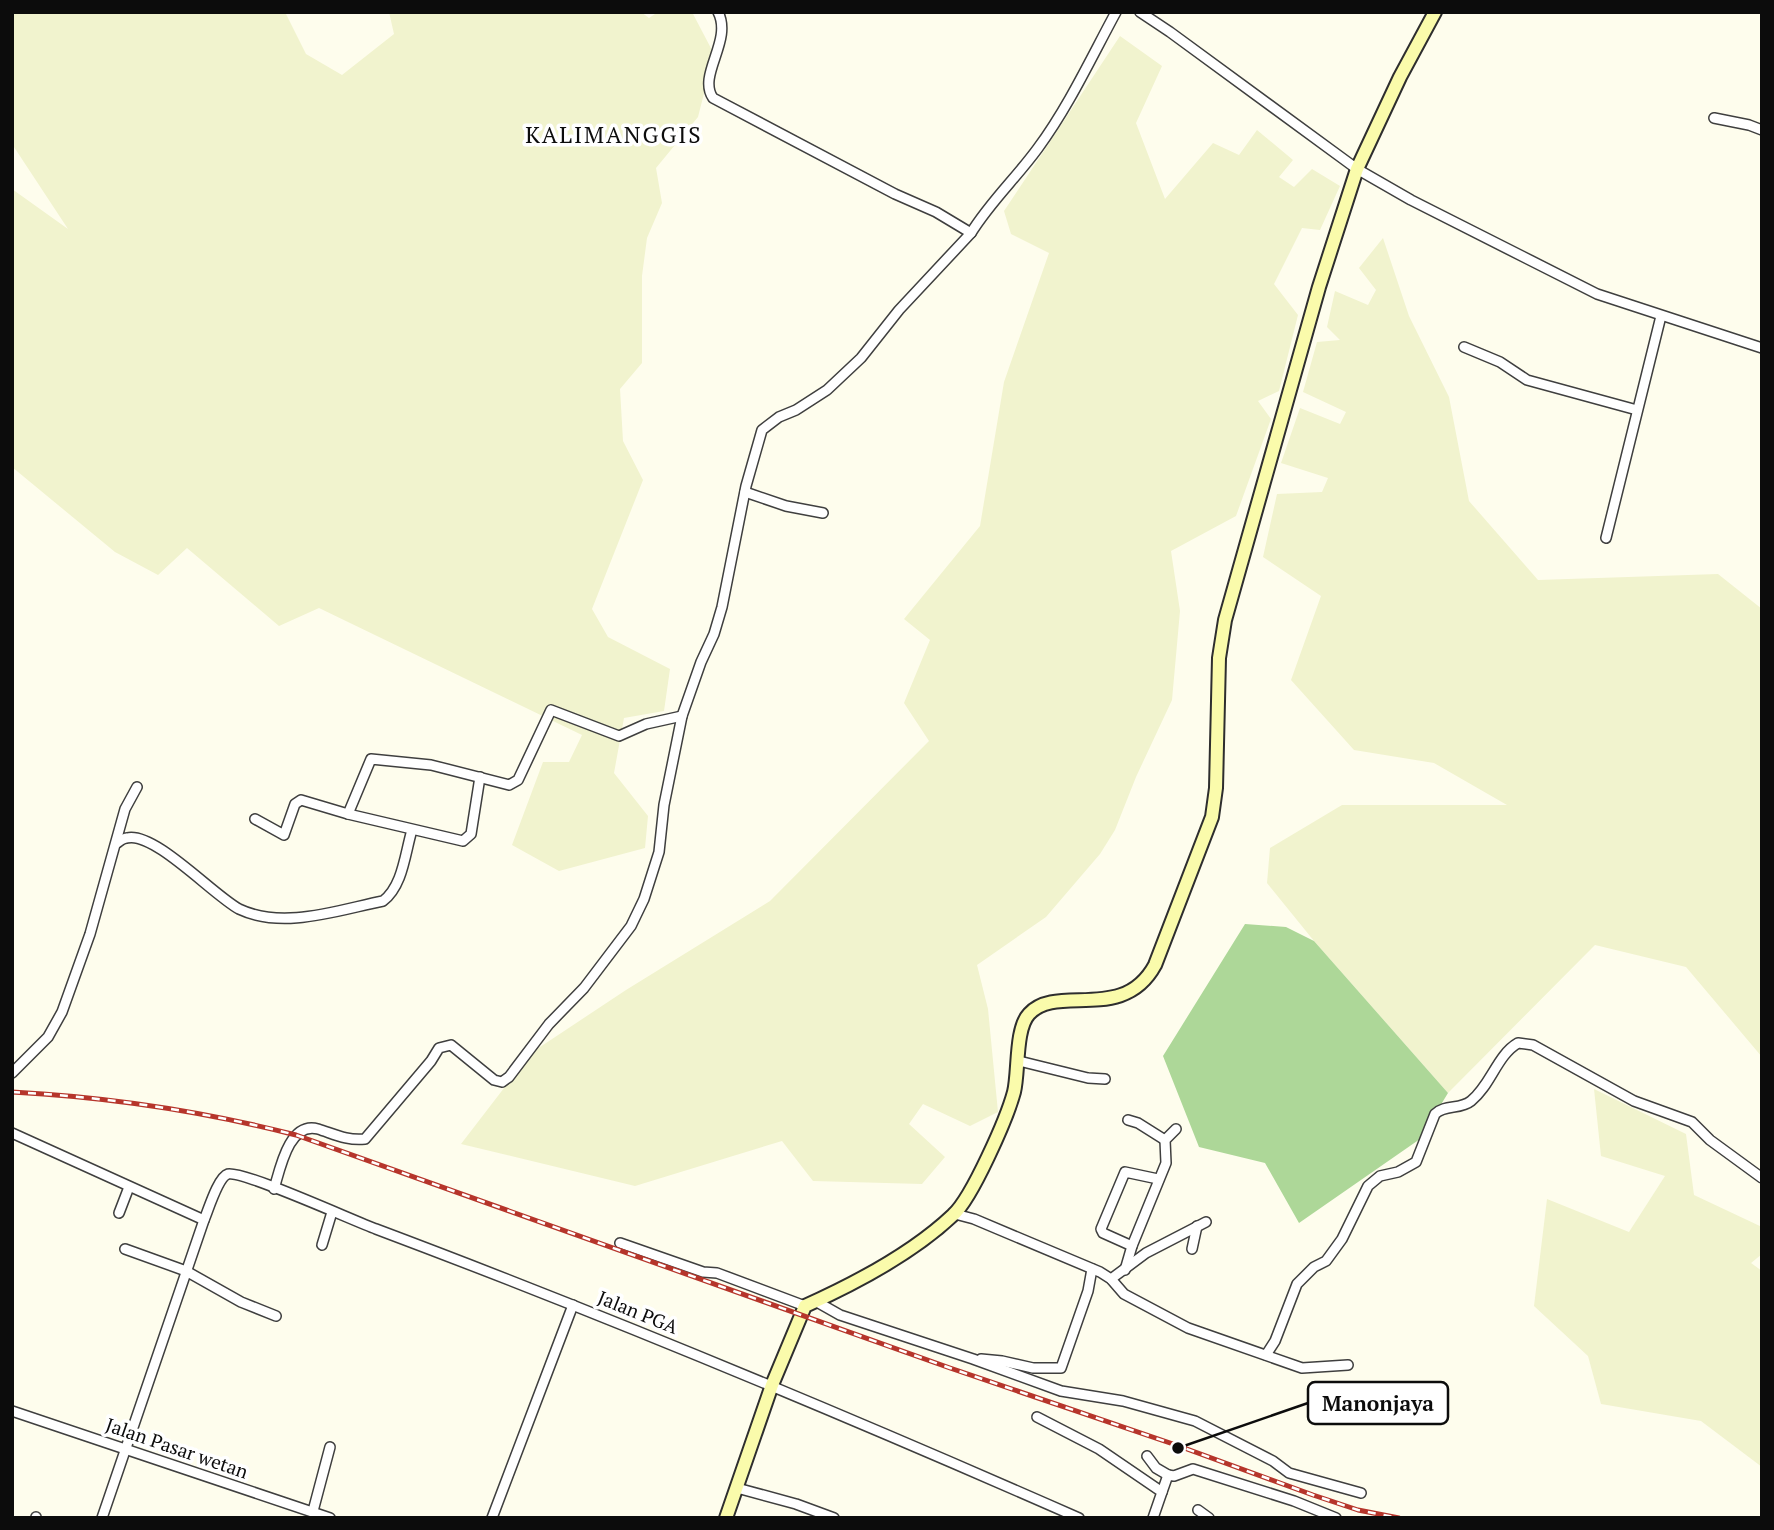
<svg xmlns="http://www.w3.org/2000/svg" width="1774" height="1530" font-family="'PT Serif',serif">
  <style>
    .farmland { fill: #f1f3ce }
    .forest { fill: #add798 }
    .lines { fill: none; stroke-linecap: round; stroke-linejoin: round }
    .street-casing { stroke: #3f3f3f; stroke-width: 12 }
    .secondary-casing { stroke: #2e2e2e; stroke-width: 16 }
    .street { stroke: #fff; stroke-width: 9 }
    .secondary { stroke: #fafbab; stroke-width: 12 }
    .rail-casing { stroke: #b6352b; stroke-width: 5 }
    .rail { stroke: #fff; stroke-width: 2.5; stroke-dasharray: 8; stroke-linecap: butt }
    .labels { text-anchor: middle; stroke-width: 7; stroke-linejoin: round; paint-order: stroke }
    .street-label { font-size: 19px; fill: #0c0c0c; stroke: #fff }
    .quarter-label { font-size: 23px; letter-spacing: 2px; fill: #0c0c0c; stroke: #fff }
    .leader { fill: none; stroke: #0c0c0c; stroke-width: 2.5 }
    .callout-dot { fill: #0c0c0c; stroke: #fff; stroke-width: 2.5 }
    .callout { fill: #fff; stroke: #0c0c0c; stroke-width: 2.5 }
    .callout-label { font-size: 21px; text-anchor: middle; font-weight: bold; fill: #0c0c0c }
  </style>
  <rect width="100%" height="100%" fill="#fefded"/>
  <!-- farmland -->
  <g class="farmland">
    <polygon points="12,12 285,12 306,54 342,75 394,34 389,12 641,12 649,18 658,12 692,12 714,54 698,117 656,168 662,203 647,238 642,276 642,363 620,389 623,441 643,480 592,609 608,637 670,669 664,711 624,718 614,773 648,816 645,848 559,871 512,845 543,762 569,762 582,735 319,608 279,626 187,548 158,575 115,552 12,467 12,189 68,229 12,144"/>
    <polygon points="1120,36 1162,66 1136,123 1165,199 1213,143 1239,155 1257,130 1293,160 1279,177 1294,187 1312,169 1340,186 1320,230 1302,228 1274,284 1298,315 1279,391 1258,401 1271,419 1236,516 1171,551 1180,611 1172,700 1136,777 1115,830 1100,854 1046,917 977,965 988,1009 998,1112 970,1126 923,1104 909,1124 945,1157 922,1184 813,1181 782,1141 635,1186 461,1144 531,1053 626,990 770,901 929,741 904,703 930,640 904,619 980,526 1004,382 1049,253 1011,234 1004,211"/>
    <polygon points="1383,238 1409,316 1449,397 1469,501 1538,580 1718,574 1762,609 1762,1057 1686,967 1595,945 1448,1093 1314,941 1267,883 1270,848 1342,805 1507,805 1434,763 1354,750 1291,680 1321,596 1263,557 1277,494 1322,492 1328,478 1281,463 1300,408 1340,424 1346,412 1303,392 1317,342 1340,340 1327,327 1335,291 1368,305 1376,290 1359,268"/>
    <polygon points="1594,1089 1686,1134 1694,1195 1762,1227 1762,1254 1751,1263 1762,1271 1762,1467 1701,1421 1601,1404 1588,1356 1534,1306 1547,1199 1629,1232 1665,1176 1601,1156"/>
  </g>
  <!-- forest -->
  <polygon class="forest" points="1245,924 1286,927 1314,941 1448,1093 1420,1139 1299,1223 1265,1163 1199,1147 1163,1056"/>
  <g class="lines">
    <defs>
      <g id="street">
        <path d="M 718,12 C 733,41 697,75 713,98 L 895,194 L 936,212 L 971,233"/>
        <polyline points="1140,12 1170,32 1357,169 1411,200 1597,294 1762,348"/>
        <polyline points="1714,118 1749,125 1762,130"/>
        <polyline points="1464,347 1500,362 1527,380 1637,410"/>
        <polyline points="745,492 786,506 823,513"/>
        <polyline points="1606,538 1661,316"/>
        <polyline points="348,814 371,759 431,765 509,785 518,780 551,710 619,736 646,724 682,716"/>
        <polyline points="255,819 284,835 295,804 301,800 348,814 463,841 471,834 480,777"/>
        <path d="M 117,843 C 120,841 123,838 127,838 C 154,831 213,895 239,909 C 283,930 338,910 383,901 C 403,886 405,853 412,830"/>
        <polyline points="1019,1061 1088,1078 1105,1079"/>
        <polyline points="12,1073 48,1037 62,1012 90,934 125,809 137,787"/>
        <polyline points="1128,1120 1138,1123 1165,1140"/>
        <polyline points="12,1133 204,1220"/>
        <path d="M 274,1189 C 280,1169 289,1121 318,1129 C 334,1134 347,1141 365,1139 L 431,1061 L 439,1048 L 451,1045 L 494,1080 L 502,1082 L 509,1077 L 549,1024 L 584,988 L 631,926 L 644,899 L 659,852 L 664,805 L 682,716 L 701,662 L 714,634 L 722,607 L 746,486 L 762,430 L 779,417 L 796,410 L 827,390 L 861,358 L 899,310 L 971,233 C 990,202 1017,177 1038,148 C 1069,106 1091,58 1116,12"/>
        <polyline points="119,1213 129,1187"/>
        <polyline points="955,1214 974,1219 1100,1272 1111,1279 1124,1294 1188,1328 1302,1368 1348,1365"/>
        <polyline points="620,1243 703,1272 717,1273 805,1306"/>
        <polyline points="322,1245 332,1212"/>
        <polyline points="1132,1246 1103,1233 1101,1229 1125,1172 1158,1179"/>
        <polyline points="125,1249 186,1271 241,1302 276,1316"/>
        <polyline points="1192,1249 1197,1226"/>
        <polyline points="1125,1270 1132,1246 1166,1163 1165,1140 1176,1129"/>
        <polyline points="1111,1279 1146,1253 1206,1222"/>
        <polyline points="817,1302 840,1315 973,1359 1061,1391 1123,1401 1195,1421 1273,1461 1289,1473 1361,1493"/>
        <path d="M 1266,1355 L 1275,1341 L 1297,1284 L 1314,1267 L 1326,1261 L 1342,1239 L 1368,1186 L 1380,1176 L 1398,1172 L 1416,1162 L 1435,1114 C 1445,1104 1460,1110 1471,1101 C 1491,1085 1497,1055 1518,1043 L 1533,1045 L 1634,1101 L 1692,1122 L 1710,1140 L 1762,1178"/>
        <polyline points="981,1359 1002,1361 1033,1368 1061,1368 1088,1291 1092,1269"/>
        <polyline points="12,1411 330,1518"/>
        <polyline points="1037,1417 1099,1449 1162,1492 1153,1518"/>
        <polyline points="1147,1456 1156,1468 1168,1475"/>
        <polyline points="737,1488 796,1504 834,1518"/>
        <polyline points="1162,1492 1168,1475 1174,1476 1193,1469 1294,1501 1336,1518"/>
        <polyline points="1198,1510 1209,1518"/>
        <polyline points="313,1511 330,1447"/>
        <polyline points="36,1518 36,1517"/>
        <path d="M 102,1518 L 204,1220 C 208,1211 218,1177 228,1174 C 242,1170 354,1221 376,1229 C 613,1318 847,1416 1079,1518"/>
        <polyline points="492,1518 573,1305"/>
      </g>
      <path id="secondary" d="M 726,1518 L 772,1385 L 805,1306 C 854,1284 914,1252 953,1215 C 972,1198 1007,1118 1014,1092 C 1019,1072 1015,1029 1029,1014 C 1057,983 1123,1024 1155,965 L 1212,817 L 1216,788 L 1219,658 L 1225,620 L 1319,287 L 1357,169 L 1400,77 L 1435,12"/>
    </defs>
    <!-- street casing -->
    <use href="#street" class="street-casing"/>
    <!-- secondary casing -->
    <use href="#secondary" class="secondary-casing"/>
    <!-- street -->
    <use href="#street" class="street"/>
    <!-- secondary -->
    <use href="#secondary" class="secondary"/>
    <defs>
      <path id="rail" d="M 12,1092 C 108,1097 202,1111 296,1135 L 950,1368 L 1176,1445 L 1313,1495 L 1358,1510 L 1399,1518"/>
    </defs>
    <!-- rail casing -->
    <use href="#rail" class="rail-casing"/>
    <!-- rail -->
    <use href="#rail" class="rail"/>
  </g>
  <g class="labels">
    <!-- street labels -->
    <g class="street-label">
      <text transform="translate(638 1312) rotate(22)" y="7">Jalan PGA</text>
      <text transform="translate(177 1448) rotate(19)" y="7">Jalan Pasar wetan</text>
    </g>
    <!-- quarter labels -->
    <g class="quarter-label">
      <text x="614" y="143">KALIMANGGIS</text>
    </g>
  </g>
  <!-- callouts -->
  <path class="leader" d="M1178 1448L1308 1403"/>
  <circle class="callout-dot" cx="1178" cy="1448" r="7"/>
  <rect class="callout" x="1308" y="1382" width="140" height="42" rx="7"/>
  <g class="callout-label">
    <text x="1378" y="1411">Manonjaya</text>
  </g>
  <!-- border -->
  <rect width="1774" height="1530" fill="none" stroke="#0c0c0c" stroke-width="28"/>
</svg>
